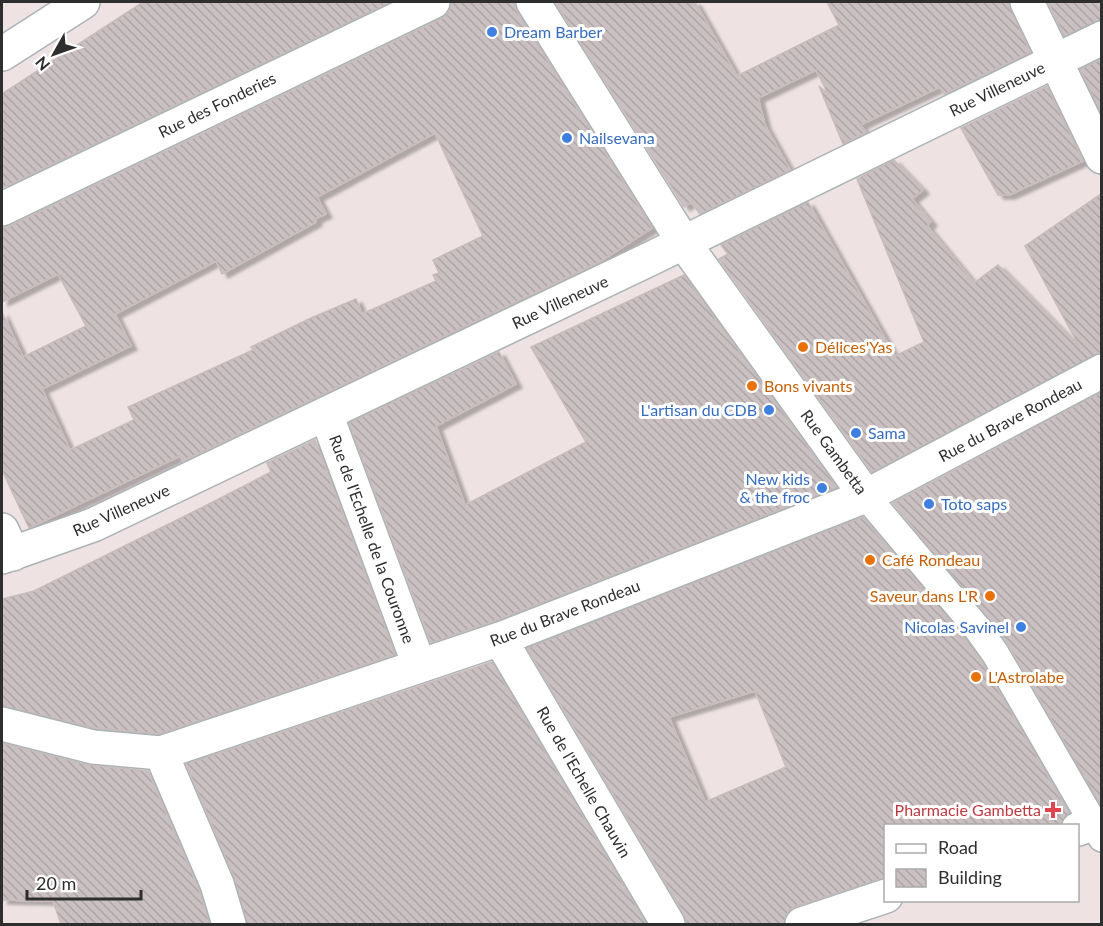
<svg xmlns="http://www.w3.org/2000/svg" width="1103" height="926" font-family="Lato,sans-serif">
  <style>
    .building { fill: url(#building-back-hatch); stroke: #c9bcbc; stroke-width: 1.5; fill-rule: evenodd; filter: url(#shadow) }
    .lines { fill: none; stroke-linecap: round; stroke-linejoin: round }
    .pedestrian-casing { stroke: #abb3b5; stroke-width: 30 }
    .minor-casing { stroke: #abb3b5; stroke-width: 36 }
    .tertiary-casing { stroke: #abb3b5; stroke-width: 36 }
    .pedestrian { stroke: #fff; stroke-width: 27 }
    .minor { stroke: #fff; stroke-width: 33 }
    .tertiary { stroke: #fff; stroke-width: 33 }
    .shop-dot { fill: #3f7fe0; stroke: #fff; stroke-width: 2 }
    .food-dot { fill: #e8710a; stroke: #fff; stroke-width: 2 }
    .health-dot { fill: #e0444e; stroke: #fff; stroke-width: 2 }
    .labels { text-anchor: middle; stroke-width: 6; stroke-linejoin: round; paint-order: stroke }
    .shop-label { font-size: 16px; fill: #366cbe; stroke: #fff; text-anchor: start }
    .street-label { font-size: 16px; fill: #2e2e2e; stroke: #fff }
    .food-label { font-size: 16px; fill: #c56008; stroke: #fff; text-anchor: start }
    .health-label { font-size: 16px; fill: #be3a42; stroke: #fff; text-anchor: end }
  </style>
  <defs>
    <pattern id="building-back-hatch" width="6" height="6" patternUnits="userSpaceOnUse" patternTransform="scale(1.5)"><rect width="6" height="6" fill="#cac0c1"/><path d="M-1 5l2 2M0 0l6 6M5-1l2 2" fill="none" stroke="#aea5a6"/></pattern>
    <filter id="shadow"><feDropShadow dx="6" dy="4" stdDeviation="1.5" flood-color="#0004"/></filter>
  </defs>
  <rect width="100%" height="100%" fill="#eee2e3"/>
  <!-- building -->
  <g class="building">
    <polygon points="143,2 391,2 2,188 2,94"/>
    <path d="M 451,2 L 514,2 L 517,12 L 652,228 L 601,261 L 183,461 L 180,456 L 29,528 L 2,470 L 2,312 L 23,357 L 86,326 L 58,274 L 2,302 L 2,228 L 10,226 L 441,19 L 449,12 ZM 435,133 L 483,236 L 433,260 L 439,273 L 433,275 L 436,281 L 362,314 L 356,299 L 311,318 L 251,347 L 253,350 L 128,407 L 134,420 L 70,450 L 42,389 L 131,346 L 115,314 L 216,261 L 222,274 L 316,222 L 315,219 L 326,214 L 317,197 Z"/>
    <polygon points="555,2 695,2 737,76 839,25 827,2 1008,2 1030,52 944,94 940,87 860,125 866,132 843,144 819,86 828,94 816,70 758,98 765,125 790,170 700,214 691,202 684,207"/>
    <polygon points="1048,2 1101,2 1101,20 1064,36"/>
    <polygon points="1101,59 1101,113 1080,69"/>
    <polygon points="1047,86 1083,161 1009,195 998,195 961,128"/>
    <polygon points="894,160 923,190 912,199 931,222 927,226 974,283 998,265 1080,348 1025,246 1101,194 1101,352 872,472 719,259 728,254 721,245 808,202 895,356 924,342 857,179"/>
    <polygon points="684,275 837,487 494,621 431,643 349,423 499,352 516,384 436,426 465,505 586,442 531,347"/>
    <polygon points="1101,392 1101,806 1008,644 893,503"/>
    <polygon points="315,440 395,654 159,734 96,728 2,706 2,599 34,591 203,507 271,472 267,463"/>
    <path d="M 863,517 L 982,662 L 1069,813 L 1060,825 L 885,825 L 885,878 L 796,906 L 788,912 L 784,924 L 687,924 L 684,914 L 527,648 ZM 755,691 L 786,767 L 705,802 L 669,717 Z"/>
    <polygon points="492,662 647,924 247,924 234,877 186,764"/>
    <polygon points="2,743 88,765 148,771 199,890 210,924 61,924 53,901 2,900"/>
  </g>
  <g class="lines">
    <defs>
      <polyline id="pedestrian" points="866,496 977,628 995,653 1102,838"/>
      <g id="minor">
        <polyline points="533,2 684,243 866,496"/>
        <polyline points="1027,2 1102,157"/>
        <polyline points="2,209 433,2"/>
        <polyline points="326,414 419,665"/>
        <polyline points="2,530 13,554"/>
        <polyline points="500,639 668,924"/>
        <polyline points="2,724 93,747 161,753 500,639 866,496 1102,371"/>
        <polyline points="161,753 217,884 229,924"/>
        <polyline points="1078,829 1092,824"/>
        <polyline points="802,924 886,896"/>
      </g>
      <g id="tertiary">
        <polyline points="2,54 83,2"/>
        <polyline points="2,557 93,525 654,257 1102,38"/>
      </g>
    </defs>
    <!-- pedestrian casing -->
    <use href="#pedestrian" class="pedestrian-casing"/>
    <!-- minor casing -->
    <use href="#minor" class="minor-casing"/>
    <!-- tertiary casing -->
    <use href="#tertiary" class="tertiary-casing"/>
    <!-- pedestrian -->
    <use href="#pedestrian" class="pedestrian"/>
    <!-- minor -->
    <use href="#minor" class="minor"/>
    <!-- tertiary -->
    <use href="#tertiary" class="tertiary"/>
  </g>
  <!-- markers -->
  <g class="shop-dot">
    <circle cx="492" cy="32" r="6"/>
    <circle cx="567" cy="138" r="6"/>
    <circle cx="769" cy="410" r="6"/>
    <circle cx="856" cy="433" r="6"/>
    <circle cx="822" cy="488" r="6"/>
    <circle cx="929" cy="504" r="6"/>
    <circle cx="1021" cy="627" r="6"/>
  </g>
  <g class="food-dot">
    <circle cx="803" cy="347" r="6"/>
    <circle cx="752" cy="386" r="6"/>
    <circle cx="870" cy="560" r="6"/>
    <circle cx="990" cy="596" r="6"/>
    <circle cx="976" cy="677" r="6"/>
  </g>
  <path class="health-dot" d="M1050 801h6v6h6v6h-6v6h-6v-6h-6v-6h6z"/>
  <g class="labels">
    <!-- shop labels -->
    <g class="shop-label">
      <text x="504" y="38">Dream Barber</text>
      <text x="579" y="144">Nailsevana</text>
      <text x="757" y="416" text-anchor="end">L'artisan du CDB</text>
      <text x="868" y="439">Sama</text>
      <text x="810" y="485" text-anchor="end">New kids<tspan x="810" dy="18">&amp; the froc</tspan></text>
      <text x="941" y="510">Toto saps</text>
      <text x="1009" y="633" text-anchor="end">Nicolas Savinel</text>
    </g>
    <!-- street labels -->
    <g class="street-label">
      <text transform="translate(997 89) rotate(-26)" y="6">Rue Villeneuve</text>
      <text transform="translate(217 105) rotate(-26)" y="6">Rue des Fonderies</text>
      <text transform="translate(560 302) rotate(-25)" y="6">Rue Villeneuve</text>
      <text transform="translate(1010 420) rotate(-28)" y="6">Rue du Brave Rondeau</text>
      <text transform="translate(834 452) rotate(54)" y="6">Rue Gambetta</text>
      <text transform="translate(121 510) rotate(-24)" y="6">Rue Villeneuve</text>
      <text transform="translate(372 539) rotate(70)" y="6">Rue de l'Echelle de la Couronne</text>
      <text transform="translate(565 613) rotate(-21)" y="6">Rue du Brave Rondeau</text>
      <text transform="translate(584 782) rotate(60)" y="6">Rue de l'Echelle Chauvin</text>
    </g>
    <!-- food labels -->
    <g class="food-label">
      <text x="815" y="353">Délices'Yas</text>
      <text x="764" y="392">Bons vivants</text>
      <text x="882" y="566">Café Rondeau</text>
      <text x="978" y="602" text-anchor="end">Saveur dans L'R</text>
      <text x="988" y="683">L'Astrolabe</text>
    </g>
    <!-- health labels -->
    <g class="health-label">
      <text x="1041" y="816">Pharmacie Gambetta</text>
    </g>
  </g>
  <!-- border -->
  <rect width="1103" height="926" fill="none" stroke="#2e2e2e" stroke-width="6"/>
  <!-- legend -->
  <rect x="884" y="824" width="195" height="78" fill="#ffffff" stroke="#ababab" stroke-width="1.5"/>
  <rect x="896" y="844" width="30" height="9" fill="#ffffff" stroke="#ababab" stroke-width="1.5"/>
  <text x="938" y="854" font-size="18" fill="#2e2e2e">Road</text>
  <rect x="896" y="869" width="30" height="18" fill="url(#building-back-hatch)" stroke="#ababab" stroke-width="1.5"/>
  <text x="938" y="884" font-size="18" fill="#2e2e2e">Building</text>
  <!-- north arrow -->
  <g transform="translate(54 54) rotate(230)" stroke="#ffffff" stroke-width="4.5" paint-order="stroke">
  <path d="M0-4.5L10 22L0 15L-10 22Z" fill="#2e2e2e"/>
  <text y="-9" font-size="16" font-weight="bold" text-anchor="middle" fill="#2e2e2e">N</text>
  </g>
  <!-- scale -->
  <path d="M27 890v9h114v-9" fill="none" stroke="#2e2e2e" stroke-width="3"/>
  <text x="36" y="890" font-size="18" fill="#2e2e2e" stroke="#ffffff" stroke-width="4.5" paint-order="stroke">20 m</text>
</svg>
